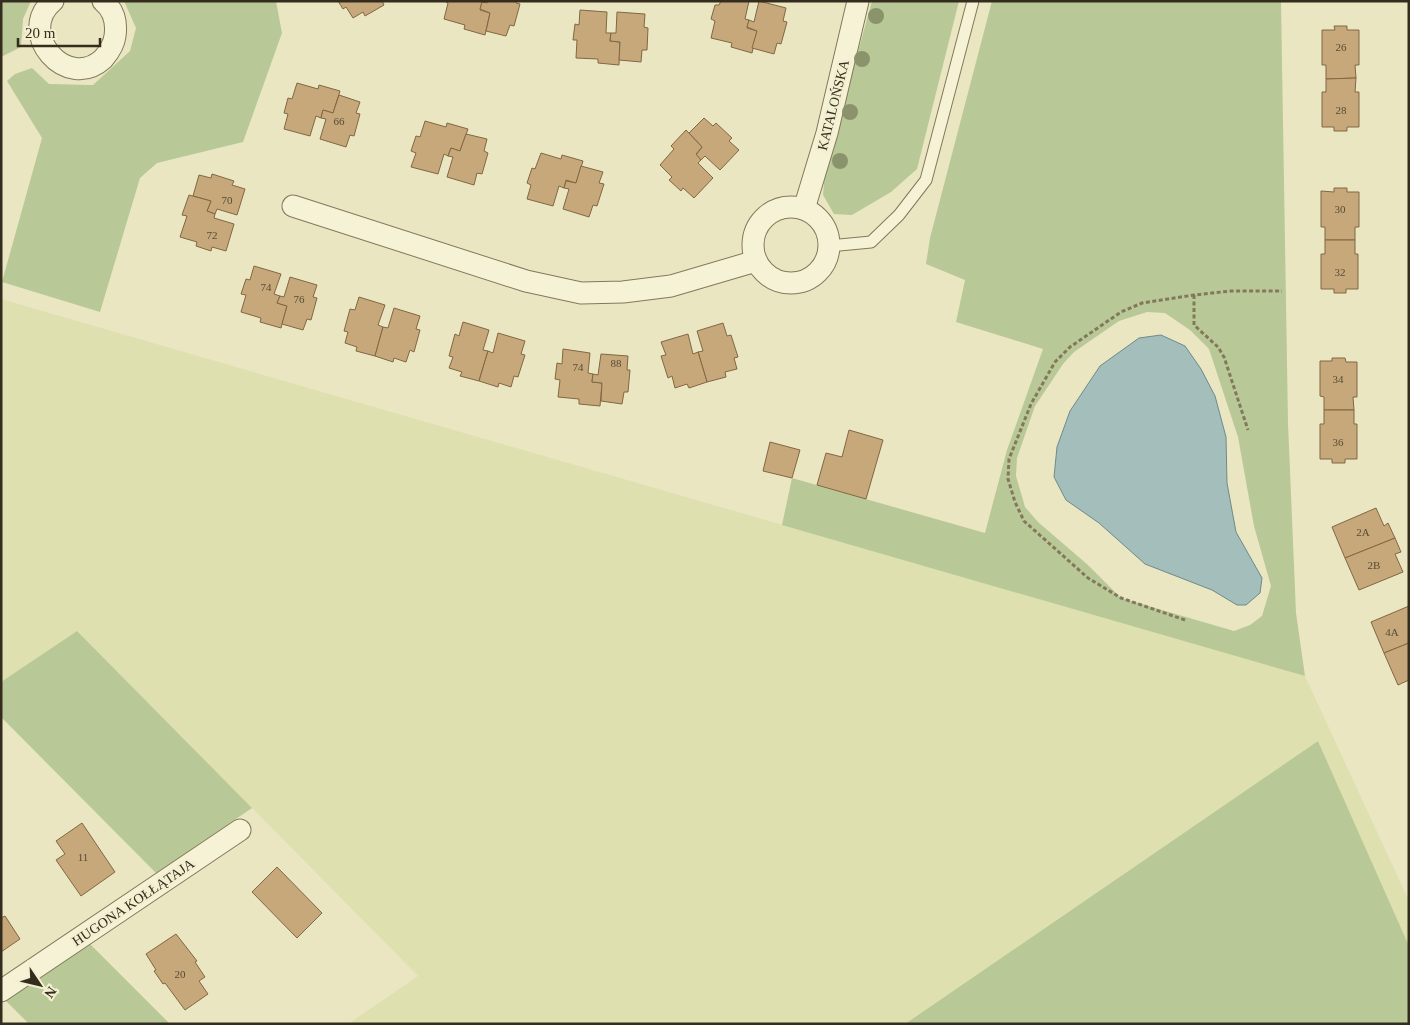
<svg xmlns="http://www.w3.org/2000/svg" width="1410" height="1025" font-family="'Times New Roman',serif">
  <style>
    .farmland { fill: #dee0b0 }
    .green { fill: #b9c897; fill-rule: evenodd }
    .water { fill: #a4bebb; stroke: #6c8b89 }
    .building { fill: #c6a87b; stroke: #816742 }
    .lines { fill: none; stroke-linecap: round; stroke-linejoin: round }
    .service-casing { stroke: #83785b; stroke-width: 13 }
    .minor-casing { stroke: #83785b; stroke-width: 23 }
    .path { stroke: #83785b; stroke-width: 3; stroke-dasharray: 4 2.5; stroke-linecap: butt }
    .service { stroke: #f6f2d5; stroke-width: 11 }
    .minor { stroke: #f6f2d5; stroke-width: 21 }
    .tree { fill: #8b936c }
    .labels { text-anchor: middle; stroke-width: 5; stroke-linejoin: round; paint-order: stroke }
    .number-label { font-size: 11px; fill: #584c35 }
    .street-label { font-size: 14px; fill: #342d1e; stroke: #f3efd1 }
  </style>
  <rect width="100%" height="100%" fill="#ebe6c2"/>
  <!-- farmland -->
  <polygon class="farmland" points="1,299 1305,676 1409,901 1409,946 1318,741 905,1024 348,1024 418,976 77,631 1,682"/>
  <!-- green -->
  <g class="green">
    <polygon points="1,1 31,1 23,19 21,47 1,57"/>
    <polygon points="124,1 276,1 282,33 243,142 157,163 140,178 100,312 2,282 42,138 7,81 15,74 32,68 49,84 93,85 130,51 136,28"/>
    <polygon points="872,1 959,1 917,169 891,192 852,215 834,214 823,195 825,171"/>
    <path d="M 992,1 L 1281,1 L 1288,423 L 1296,613 L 1305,676 L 782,525 L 792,478 L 985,533 L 1007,450 L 1043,349 L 956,322 L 965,280 L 926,264 L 930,238 ZM 1147,312 L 1165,313 L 1190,330 L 1209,349 L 1238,437 L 1254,526 L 1271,586 L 1262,616 L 1250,625 L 1234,631 L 1121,598 L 1088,565 L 1038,522 L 1025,507 L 1016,476 L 1017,458 L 1035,406 L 1063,364 L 1074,352 L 1119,321 Z"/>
    <polygon points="77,631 252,808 156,873 1,717 1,682"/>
    <polygon points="1318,741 1409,946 1409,1024 905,1024"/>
    <polygon points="89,943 170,1024 29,1024 4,999"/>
  </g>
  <!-- water -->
  <polygon class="water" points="1161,335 1185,346 1201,369 1215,396 1226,437 1227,483 1236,532 1262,578 1260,593 1246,605 1237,605 1212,590 1145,564 1099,523 1066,500 1054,477 1057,447 1070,411 1100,366 1139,338"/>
  <!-- building -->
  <g class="building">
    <polygon points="338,1 382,1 384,5 365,16 363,12 353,18 346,7 343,9"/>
    <polygon points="479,1 482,2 480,10 490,13 485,35 464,29 465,25 444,19 448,3 444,1"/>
    <polygon points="488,1 516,1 516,3 520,4 514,26 510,25 506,36 486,31 490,13 480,9 482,2 487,3"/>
    <polygon points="721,1 749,1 745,19 749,20 747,28 757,31 752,53 731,47 732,43 711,38 715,21 711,19 715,5 719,5"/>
    <polygon points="759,1 786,8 783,21 787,22 781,44 777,43 774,54 752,48 757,31 747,27 749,20 754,22"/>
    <polygon points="580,10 607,12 606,33 611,33 610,41 620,42 619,65 598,63 598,59 576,58 577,40 573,40 575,24 579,25"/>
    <polygon points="617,12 645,14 644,27 648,28 647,50 642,50 641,62 619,60 620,42 610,41 611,33 616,33"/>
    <polygon points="1334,26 1347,26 1347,30 1359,30 1359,65 1355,65 1356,78 1326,79 1326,65 1322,65 1322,30 1335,30"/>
    <polygon points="1356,78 1355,92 1359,92 1359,127 1347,127 1347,131 1334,131 1334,127 1322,127 1322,92 1326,92 1326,79"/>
    <polygon points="297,83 318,89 319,85 340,91 333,113 323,110 321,118 316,116 310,136 284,129 288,114 284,113 288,98 292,99"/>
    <polygon points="339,95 360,102 356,113 360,114 354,136 350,135 346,147 320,139 326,119 321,118 323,110 333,113"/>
    <polygon points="704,118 713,126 716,123 732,138 729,141 739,150 720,170 705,156 701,160 696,155 702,147 689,133"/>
    <polygon points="425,121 446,127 447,123 468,129 460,151 451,148 448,156 444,154 438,174 411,167 416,153 411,151 416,136 420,137"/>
    <polygon points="686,130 702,147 696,154 701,160 698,163 713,178 694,198 683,188 681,191 669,180 672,177 660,165 674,149 671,146"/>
    <polygon points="466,134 487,139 484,151 488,153 482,174 477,173 474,185 447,177 453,157 448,156 451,148 460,151"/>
    <polygon points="541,153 561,159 562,155 583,161 576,183 566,180 564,188 559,186 553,206 527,199 531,185 527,183 532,168 535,169"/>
    <polygon points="581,166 603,172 599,183 604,184 597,206 593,205 589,217 563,209 569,189 564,188 566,181 576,183"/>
    <polygon points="212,174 234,181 232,185 245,189 237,215 217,209 215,214 207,211 211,201 193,196 199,175 211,178"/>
    <polygon points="1334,188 1347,188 1347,192 1359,192 1359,227 1355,227 1355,240 1325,240 1325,227 1321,227 1321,191 1334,192"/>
    <polygon points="189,195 211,201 207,211 215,214 214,218 234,224 226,251 212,247 211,251 196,246 197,242 180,237 187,216 182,215"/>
    <polygon points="1325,240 1355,240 1355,254 1358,254 1358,289 1346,289 1346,293 1334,293 1334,289 1321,289 1321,254 1325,254"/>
    <polygon points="254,266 281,274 274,294 280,296 277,303 287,306 281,328 260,322 261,318 241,312 246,295 241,294 246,279 250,280"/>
    <polygon points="290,277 317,285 313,297 317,298 311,320 307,319 303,330 282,324 287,306 277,303 280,296 284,297"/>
    <polygon points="359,297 385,305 378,325 383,327 375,356 356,351 357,347 345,343 348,332 344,331 350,309 355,310"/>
    <polygon points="394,308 420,316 416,329 420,330 414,352 410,350 406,362 394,358 393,362 375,356 383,327 388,328"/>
    <polygon points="463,322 489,330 483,350 488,351 479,381 460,376 462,372 449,368 453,357 449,356 455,334 459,336"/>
    <polygon points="723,323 727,336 731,335 738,357 734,358 737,369 725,372 726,377 707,382 698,352 703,351 697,331"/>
    <polygon points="498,333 525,341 521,354 525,355 518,377 514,376 511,387 499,383 498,387 479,381 488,351 493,353"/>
    <polygon points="688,334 693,354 698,352 707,382 689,388 687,384 675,388 672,376 668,378 661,356 666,355 661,342"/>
    <polygon points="563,349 590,353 588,373 593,374 592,382 602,383 600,406 579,404 579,399 558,397 560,380 555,379 557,363 562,364"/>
    <polygon points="601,354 628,356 627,370 630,370 628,392 624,392 622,404 601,401 602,383 592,382 593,374 598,375"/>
    <polygon points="1332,358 1345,358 1346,362 1357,362 1357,397 1353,397 1354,410 1324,410 1324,397 1320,396 1320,361 1332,361"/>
    <polygon points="1324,410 1354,410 1354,424 1357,424 1357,459 1345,459 1345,463 1332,463 1332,459 1320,459 1320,424 1324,424"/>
    <polygon points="849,430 883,440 866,499 817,485 826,453 842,457"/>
    <polygon points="770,442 800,450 792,478 763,471"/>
    <polygon points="1376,508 1384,526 1388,523 1395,538 1345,558 1332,527"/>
    <polygon points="1395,538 1401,552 1395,554 1403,572 1359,590 1345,558"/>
    <polygon points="1409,606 1409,643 1384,653 1371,622"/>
    <polygon points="1409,643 1409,680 1398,685 1384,653"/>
    <polygon points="82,823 115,872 81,896 56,860 65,854 56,841"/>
    <polygon points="277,867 322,913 297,938 252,892"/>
    <polygon points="5,916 20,939 1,952 1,918"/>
    <polygon points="176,934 197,961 195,962 205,977 199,981 208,994 185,1010 165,983 163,984 154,971 156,970 146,954"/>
  </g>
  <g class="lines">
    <defs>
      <polyline id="service" points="829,246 871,242 899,215 926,180 973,1"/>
      <g id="minor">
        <path d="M 53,1 C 15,33 67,92 103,59 C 109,52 114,45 115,36 C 117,22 114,10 103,1"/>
        <polyline points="293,206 526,281 581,293 623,292 671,286 756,261"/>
        <circle cx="791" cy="245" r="38"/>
        <polyline points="804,209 827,133 858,1"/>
        <polyline points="1,991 240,830"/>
      </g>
    </defs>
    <!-- service casing -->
    <use href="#service" class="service-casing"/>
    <!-- minor casing -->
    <use href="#minor" class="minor-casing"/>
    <!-- path -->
    <g class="path">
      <polyline points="1194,295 1194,325 1218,347 1224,357 1248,430"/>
      <polyline points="1185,620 1121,598 1088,578 1024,521 1015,502 1008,479 1009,459 1031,404 1055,362 1070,347 1121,312 1142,303 1194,295 1231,291 1282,291"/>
    </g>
    <!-- service -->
    <use href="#service" class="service"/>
    <!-- minor -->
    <use href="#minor" class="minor"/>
  </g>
  <!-- trees -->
  <g class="tree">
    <circle cx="876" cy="16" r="8"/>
    <circle cx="862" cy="59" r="8"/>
    <circle cx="850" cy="112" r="8"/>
    <circle cx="840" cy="161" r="8"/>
  </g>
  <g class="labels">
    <!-- number labels -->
    <g class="number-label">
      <text x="1341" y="51">26</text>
      <text x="1341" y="114">28</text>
      <text x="339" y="125">66</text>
      <text x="227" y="204">70</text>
      <text x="1340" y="213">30</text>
      <text x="212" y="239">72</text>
      <text x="1340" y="276">32</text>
      <text x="266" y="291">74</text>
      <text x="299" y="303">76</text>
      <text x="616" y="367">88</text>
      <text x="578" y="371">74</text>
      <text x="1338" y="383">34</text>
      <text x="1338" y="446">36</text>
      <text x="1363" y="536">2A</text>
      <text x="1374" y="569">2B</text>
      <text x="1392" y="636">4A</text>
      <text x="83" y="861">11</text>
      <text x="180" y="978">20</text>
    </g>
    <!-- street labels -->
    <g class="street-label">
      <text transform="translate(833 105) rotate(-76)" y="5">KATALOŃSKA</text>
      <text transform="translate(133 902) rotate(-34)" y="5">HUGONA KOŁŁĄTAJA</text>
    </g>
  </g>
  <!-- border -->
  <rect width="1410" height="1025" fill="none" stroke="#342d1e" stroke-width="5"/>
  <!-- north arrow -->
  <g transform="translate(40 985) rotate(125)" stroke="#f3efd1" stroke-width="4" paint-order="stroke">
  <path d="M0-4L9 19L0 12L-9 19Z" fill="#342d1e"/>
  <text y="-8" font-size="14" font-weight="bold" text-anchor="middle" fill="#342d1e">N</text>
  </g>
  <!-- scale -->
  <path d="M18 38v8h82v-8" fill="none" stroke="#342d1e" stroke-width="2.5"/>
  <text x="25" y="38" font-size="15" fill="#342d1e" stroke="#f3efd1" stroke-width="4" paint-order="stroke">20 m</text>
</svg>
